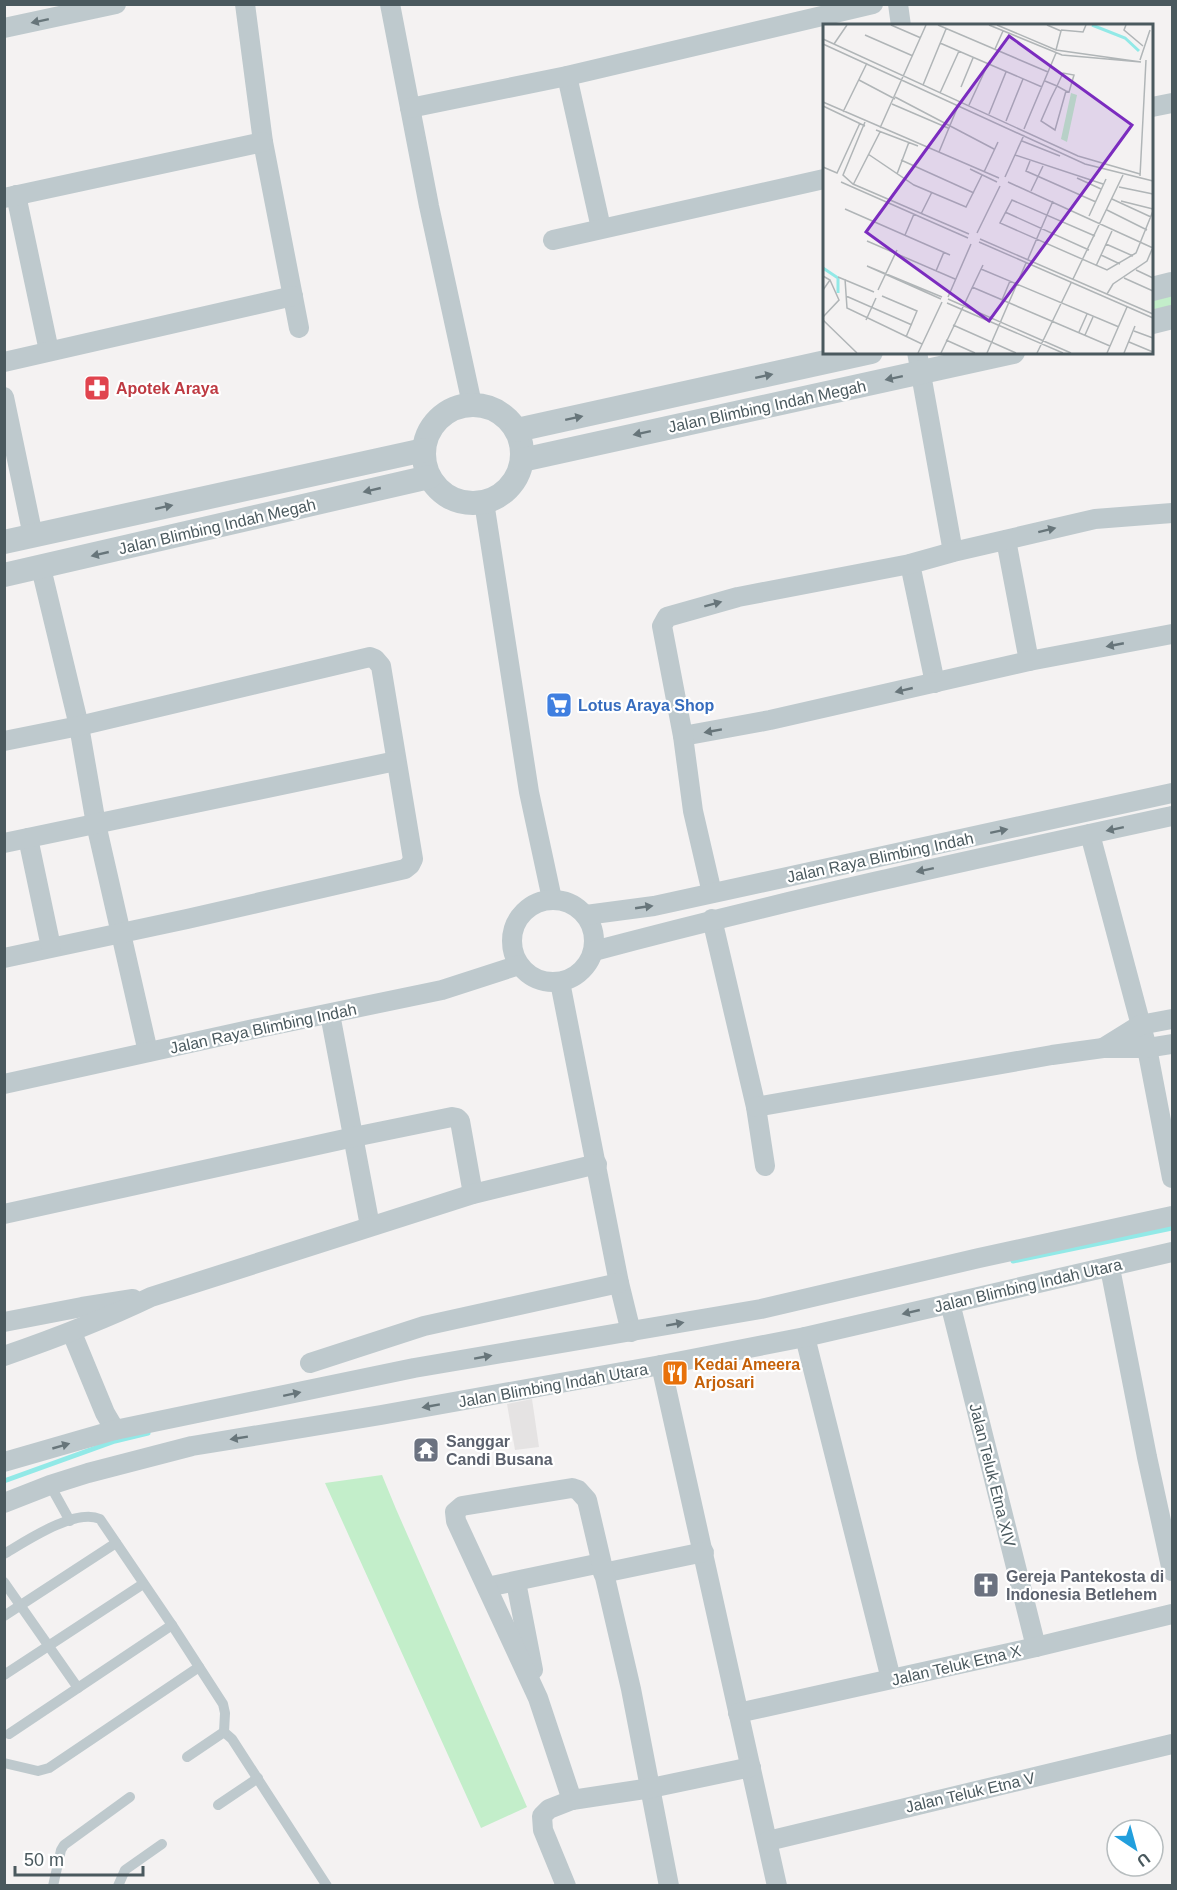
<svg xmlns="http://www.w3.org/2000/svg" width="1177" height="1890" font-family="Helvetica,sans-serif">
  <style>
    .education { fill: #e5e3e3 }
    .grass { fill: #c3eeca }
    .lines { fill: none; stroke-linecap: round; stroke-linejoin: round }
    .stream { stroke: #92e9e7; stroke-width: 5 }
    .service { stroke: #bec9cd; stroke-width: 10 }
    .minor { stroke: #bec9cd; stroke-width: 20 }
    .tertiary { stroke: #bec9cd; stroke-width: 24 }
    .oneway { fill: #67757a }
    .labels { text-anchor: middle; stroke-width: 4.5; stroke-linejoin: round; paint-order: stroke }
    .health-label { font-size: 16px; font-weight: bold; fill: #be3a42; stroke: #fff; text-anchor: start }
    .street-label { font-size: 16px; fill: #4a595e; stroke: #fff }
    .shop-label { font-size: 16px; font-weight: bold; fill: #366cbe; stroke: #fff; text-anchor: start }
    .food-label { font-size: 16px; font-weight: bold; fill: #c56008; stroke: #fff; text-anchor: start }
    .worship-label { font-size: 16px; font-weight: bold; fill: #5b616d; stroke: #fff; text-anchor: start }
    .inset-river { fill: none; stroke: #92e9e7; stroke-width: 3 }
    .inset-road { fill: none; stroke: #b0b5b7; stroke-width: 1.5 }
    .view { fill: #7b2cbf; fill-opacity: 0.15; stroke: #7b2cbf; stroke-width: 3 }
    .inset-edge { fill: none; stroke: #4a595e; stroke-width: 3 }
  </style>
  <rect width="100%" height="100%" fill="#f4f2f2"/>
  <!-- education -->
  <polygon class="education" points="532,1399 539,1447 515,1450 507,1404"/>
  <!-- grass -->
  <g class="grass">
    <polygon points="1172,294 1172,307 1152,312 1152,299"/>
    <polygon points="382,1475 396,1509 527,1807 481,1828 325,1483"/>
  </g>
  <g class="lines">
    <!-- stream -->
    <g class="stream">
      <polyline points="1013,1261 1172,1228"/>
      <polyline points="4,1481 115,1441 148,1433"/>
    </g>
    <!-- service -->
    <g class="service">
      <polyline points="50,1485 70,1521"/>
      <path d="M 4,1554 C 26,1541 75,1508 100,1519 L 172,1625 L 223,1704 L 225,1713 L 224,1732 L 232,1739 L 327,1886"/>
      <polyline points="4,1582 78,1688"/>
      <polyline points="4,1616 116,1543"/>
      <polyline points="4,1675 143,1584"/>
      <polyline points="9,1734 172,1625"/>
      <polyline points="187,1757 224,1732"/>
      <polyline points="4,1763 38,1771 49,1768 199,1667"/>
      <polyline points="218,1805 258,1778"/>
      <polyline points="53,1886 61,1850 64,1845 130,1797"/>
      <polyline points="118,1886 125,1870 162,1844"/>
    </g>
    <!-- minor -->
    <g class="minor">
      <polyline points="245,4 263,142 299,328"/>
      <polyline points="390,4 429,206 472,404"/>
      <polyline points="898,4 901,26"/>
      <polyline points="4,28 116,4"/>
      <polyline points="567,76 601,228"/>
      <polyline points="1152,107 1172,103"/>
      <polyline points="410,108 567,76 873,4"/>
      <polyline points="16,195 49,351"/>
      <polyline points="4,198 263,142"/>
      <polyline points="553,240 824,179"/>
      <polyline points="917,352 953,552"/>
      <polyline points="4,362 293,296"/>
      <polyline points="4,397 33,536"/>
      <polyline points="484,502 529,792 552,899"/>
      <polyline points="1006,540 1029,661"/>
      <polyline points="910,564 935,683"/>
      <polyline points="41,568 79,726 96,824 148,1052"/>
      <polyline points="683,736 770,720 1029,661 1172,634"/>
      <polyline points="4,741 79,726 370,657 375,659 381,666 413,859 410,865 405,869 187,919 4,958"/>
      <polyline points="1090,834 1147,1048 1172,1178"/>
      <polyline points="28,838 51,947"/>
      <polyline points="4,843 396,761"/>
      <polyline points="712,893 693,811 683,736 662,626 667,617 738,597 910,564 953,552 1095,519 1172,513"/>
      <circle cx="553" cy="941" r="41"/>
      <polyline points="586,915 654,906 1172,793"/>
      <polyline points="712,919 756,1107 765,1166"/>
      <path d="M 594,951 C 785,900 979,858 1172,816"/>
      <polyline points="560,982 619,1283 631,1332"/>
      <polyline points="330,1014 370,1226"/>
      <polyline points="1103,1048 1140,1025 1172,1019"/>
      <polyline points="4,1084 249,1030 442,990 519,965"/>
      <polyline points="756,1107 1052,1055 1103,1048 1147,1048 1172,1044"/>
      <polyline points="4,1214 354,1137 452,1117 457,1118 460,1121 473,1194"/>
      <polyline points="1110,1268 1147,1457 1172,1571"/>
      <polyline points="950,1303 1036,1647"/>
      <polyline points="4,1322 82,1307 133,1299"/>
      <polyline points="72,1333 105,1413 115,1430"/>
      <polyline points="805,1337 891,1679"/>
      <path d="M 4,1356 C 56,1338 101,1321 151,1297 L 473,1194 L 597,1164"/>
      <polyline points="310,1363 424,1326 619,1283"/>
      <polyline points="661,1365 777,1886"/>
      <polyline points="4,1462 115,1430 414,1368 761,1309 979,1258 1172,1216"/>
      <polyline points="4,1503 50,1485 88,1473 192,1446 381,1415 661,1365 805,1337 1172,1252"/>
      <polyline points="603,1573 704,1552"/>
      <polyline points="516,1582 533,1670"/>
      <polyline points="487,1587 601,1563"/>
      <polyline points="738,1713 1036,1647 1172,1614"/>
      <polyline points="572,1800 538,1698 456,1521 455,1512 462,1506 572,1488 578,1490 587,1500 631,1689 669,1886"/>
      <polyline points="768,1841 1172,1744"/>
      <polyline points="566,1886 543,1830 542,1816 549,1809 572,1800 651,1788 751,1767"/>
    </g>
    <!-- tertiary -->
    <g class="tertiary">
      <polyline points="1152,289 1172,284"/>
      <polyline points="1152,322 1172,317"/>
      <circle cx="473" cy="454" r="49"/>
      <polyline points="517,430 871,352"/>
      <polyline points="522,460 1013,352"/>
      <polyline points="4,542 424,450"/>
      <polyline points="4,575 429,477"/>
    </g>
  </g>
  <!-- one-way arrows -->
  <defs><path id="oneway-solid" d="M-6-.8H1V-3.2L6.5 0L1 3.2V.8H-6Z" transform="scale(1.5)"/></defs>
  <g class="oneway">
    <use href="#oneway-solid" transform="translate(40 21) rotate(168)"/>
    <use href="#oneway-solid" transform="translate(764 376) rotate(-12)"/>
    <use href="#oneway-solid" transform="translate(894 378) rotate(168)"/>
    <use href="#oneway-solid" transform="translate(574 418) rotate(-12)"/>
    <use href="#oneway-solid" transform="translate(642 433) rotate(168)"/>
    <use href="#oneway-solid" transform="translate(372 490) rotate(167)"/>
    <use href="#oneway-solid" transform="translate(164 507) rotate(-12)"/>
    <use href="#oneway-solid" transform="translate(1047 530) rotate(-14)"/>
    <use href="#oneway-solid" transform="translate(100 554) rotate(167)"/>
    <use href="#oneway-solid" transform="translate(713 604) rotate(-15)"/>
    <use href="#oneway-solid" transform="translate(1115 645) rotate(169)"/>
    <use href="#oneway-solid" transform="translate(904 690) rotate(167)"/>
    <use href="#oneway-solid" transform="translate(713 731) rotate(170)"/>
    <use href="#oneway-solid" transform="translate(1115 829) rotate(168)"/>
    <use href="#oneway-solid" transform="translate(999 831) rotate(-12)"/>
    <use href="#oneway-solid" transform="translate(925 870) rotate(168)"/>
    <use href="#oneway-solid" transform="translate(644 907) rotate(-8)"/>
    <use href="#oneway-solid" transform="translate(911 1312) rotate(167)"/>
    <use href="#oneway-solid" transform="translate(675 1324) rotate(-10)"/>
    <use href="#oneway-solid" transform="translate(483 1357) rotate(-10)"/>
    <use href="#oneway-solid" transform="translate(292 1394) rotate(-12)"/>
    <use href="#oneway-solid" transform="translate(431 1406) rotate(170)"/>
    <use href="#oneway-solid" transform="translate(239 1438) rotate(171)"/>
    <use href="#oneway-solid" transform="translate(61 1446) rotate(-16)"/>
  </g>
  <!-- icons -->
  <defs>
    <symbol id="pharmacy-square" viewBox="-11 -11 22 22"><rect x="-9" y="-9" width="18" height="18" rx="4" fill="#e0444e" stroke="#fff"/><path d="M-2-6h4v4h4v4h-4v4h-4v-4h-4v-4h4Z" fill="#fff"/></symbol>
    <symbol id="supermarket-square" viewBox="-11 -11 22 22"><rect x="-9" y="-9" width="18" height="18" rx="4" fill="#3f7fe0" stroke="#fff"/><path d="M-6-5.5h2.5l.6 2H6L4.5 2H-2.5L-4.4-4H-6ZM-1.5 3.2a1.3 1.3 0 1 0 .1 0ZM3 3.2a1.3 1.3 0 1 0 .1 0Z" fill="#fff"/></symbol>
    <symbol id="restaurant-square" viewBox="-11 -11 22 22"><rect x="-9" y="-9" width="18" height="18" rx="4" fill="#e8710a" stroke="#fff"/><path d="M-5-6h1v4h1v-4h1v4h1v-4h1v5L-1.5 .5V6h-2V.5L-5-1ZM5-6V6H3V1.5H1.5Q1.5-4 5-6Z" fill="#fff"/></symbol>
    <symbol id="temple-square" viewBox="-11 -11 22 22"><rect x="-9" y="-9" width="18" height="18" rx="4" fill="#6b7280" stroke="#fff"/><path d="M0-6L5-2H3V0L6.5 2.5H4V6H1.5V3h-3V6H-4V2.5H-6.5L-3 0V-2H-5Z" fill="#fff"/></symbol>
    <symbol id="church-square" viewBox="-11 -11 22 22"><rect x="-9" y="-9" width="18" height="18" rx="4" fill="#6b7280" stroke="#fff"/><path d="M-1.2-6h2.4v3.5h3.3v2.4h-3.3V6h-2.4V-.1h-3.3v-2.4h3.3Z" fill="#fff"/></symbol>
  </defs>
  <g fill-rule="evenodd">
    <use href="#pharmacy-square" x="82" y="373" width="30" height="30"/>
    <use href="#supermarket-square" x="544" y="690" width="30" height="30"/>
    <use href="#restaurant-square" x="660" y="1358" width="30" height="30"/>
    <use href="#temple-square" x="411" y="1435" width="30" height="30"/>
    <use href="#church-square" x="971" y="1570" width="30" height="30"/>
  </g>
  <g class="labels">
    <!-- health labels -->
    <g class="health-label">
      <text x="116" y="394">Apotek Araya</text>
    </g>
    <!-- street labels -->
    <g class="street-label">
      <text transform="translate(767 406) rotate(-12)" y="6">Jalan Blimbing Indah Megah</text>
      <text transform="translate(217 526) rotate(-13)" y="6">Jalan Blimbing Indah Megah</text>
      <text transform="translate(880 857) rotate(-12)" y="6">Jalan Raya Blimbing Indah</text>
      <text transform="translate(263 1028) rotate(-12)" y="6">Jalan Raya Blimbing Indah</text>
      <text transform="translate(1028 1285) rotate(-13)" y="6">Jalan Blimbing Indah Utara</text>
      <text transform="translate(553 1385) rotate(-10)" y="6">Jalan Blimbing Indah Utara</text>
      <text transform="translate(993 1475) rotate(76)" y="6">Jalan Teluk Etna XIV</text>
      <text transform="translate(956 1665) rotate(-13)" y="6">Jalan Teluk Etna X</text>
      <text transform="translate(970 1792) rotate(-13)" y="6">Jalan Teluk Etna V</text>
    </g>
    <!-- shop labels -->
    <g class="shop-label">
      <text x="578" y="711">Lotus Araya Shop</text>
    </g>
    <!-- food labels -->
    <g class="food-label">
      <text x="694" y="1370">Kedai Ameera<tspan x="694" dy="18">Arjosari</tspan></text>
    </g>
    <!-- worship labels -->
    <g class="worship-label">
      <text x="446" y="1447">Sanggar<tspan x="446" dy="18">Candi Busana</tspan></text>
      <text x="1006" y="1582">Gereja Pantekosta di<tspan x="1006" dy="18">Indonesia Betlehem</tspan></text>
    </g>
  </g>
  <!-- overview -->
  <g transform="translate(823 24)">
    <rect width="330" height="330" fill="#f4f2f2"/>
    <path d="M 248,69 L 254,71 L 244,118 L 238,115 Z" fill="#c3eeca"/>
    <path class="inset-river" d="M 269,1 L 302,14 L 316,27M 0,244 L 15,254 L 15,269"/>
    <path class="inset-road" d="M 68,1 L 98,14M 115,1 L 225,48M 166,1 L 239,31 L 318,38 L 233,26 L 174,1M 224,1 L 238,7 L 233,26M 303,1 L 301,6 L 320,22M 238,6 L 260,8 L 263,1M 42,11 L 90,32M 0,15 L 255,132 L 317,150M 117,19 L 219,63M 0,20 L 262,140 L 330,157M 11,20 L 24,1M 172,25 L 180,7M 317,36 L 327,6M 36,56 L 72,75M 222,57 L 234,62 L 243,67 L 246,68 L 251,51 L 240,49 L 234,62 L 228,74 L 218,97 L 232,106 L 243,67M 100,61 L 123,5M 138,63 L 150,34M 117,69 L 136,27M 72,73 L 171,125M 0,78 L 176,154M 69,80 L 125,104M 146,81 L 165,40M 0,82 L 42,102M 20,88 L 44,39M 166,90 L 183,48M 183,97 L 200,55M 42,98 L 20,151 L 30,160 L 146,210M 57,104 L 103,1M 201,105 L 233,29M 53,106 L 95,122M 199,117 L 237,132M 116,128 L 135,82M 45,130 L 91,161 L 143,183 L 159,151M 192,131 L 280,160M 78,136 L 151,169M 207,137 L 203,147 L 273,178M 0,143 L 14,149 L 37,99M 147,145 L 174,158M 161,148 L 175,118M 74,150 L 86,118M 317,152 L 323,36M 182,153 L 201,111M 254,154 L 278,165M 18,158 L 145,214M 185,158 L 330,224M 30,161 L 57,108M 296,163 L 330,170M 208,167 L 220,142M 289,175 L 328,193M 298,177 L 330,185M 22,185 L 127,231M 284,186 L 324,206M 182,188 L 266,226M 98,190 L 109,168M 266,192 L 283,155M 154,209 L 177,162M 82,211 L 91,190M 272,212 L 189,176 L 177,199 L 284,246 L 313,229 L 330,187M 157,215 L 330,290M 44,217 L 132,255M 156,218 L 330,294M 283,220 L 310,232M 278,231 L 297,240M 205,235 L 230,177M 273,242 L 289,207M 158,245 L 296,303M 313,246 L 330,254M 113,247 L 121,228M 0,252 L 7,256 L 0,266M 15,253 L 51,268M 301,254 L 330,267M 22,255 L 24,284 L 99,320M 250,255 L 300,151M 149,263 L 287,322M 55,266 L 74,226M 284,270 L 290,260 L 324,237 L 330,223M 23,272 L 89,301M 59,272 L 94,287 L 83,313M 125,273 L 148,220M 118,275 L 44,242 L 119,273M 125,275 L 248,329M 179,276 L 187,257M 124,279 L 240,329M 0,293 L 16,276 L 7,256M 0,296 L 34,329M 43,296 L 53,274M 130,301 L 193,329M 311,307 L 330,314M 256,308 L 264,290M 262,311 L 270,293M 123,316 L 152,329M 306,318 L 330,328M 95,329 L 119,278M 118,329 L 160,241M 164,329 L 203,239M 214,329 L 248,259M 284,329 L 304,283M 301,329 L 312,302"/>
    <path class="view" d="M 186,12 L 309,101 L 166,297 L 43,208 Z"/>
    <rect width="330" height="330" class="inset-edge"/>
  </g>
  <!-- border -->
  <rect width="1177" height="1890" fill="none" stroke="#4a595e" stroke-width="12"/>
  <!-- north arrow -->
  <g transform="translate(1135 1848) rotate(144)"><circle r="28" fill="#ffffff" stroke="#b7bdbf" stroke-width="1.5"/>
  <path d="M0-4.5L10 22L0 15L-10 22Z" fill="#229fdd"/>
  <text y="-9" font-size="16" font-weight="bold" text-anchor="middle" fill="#4a595e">U</text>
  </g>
  <!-- scale -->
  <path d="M15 1866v9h128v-9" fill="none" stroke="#4a595e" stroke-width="3"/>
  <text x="24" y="1866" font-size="18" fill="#4a595e" stroke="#ffffff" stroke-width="4.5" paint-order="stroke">50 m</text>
</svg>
